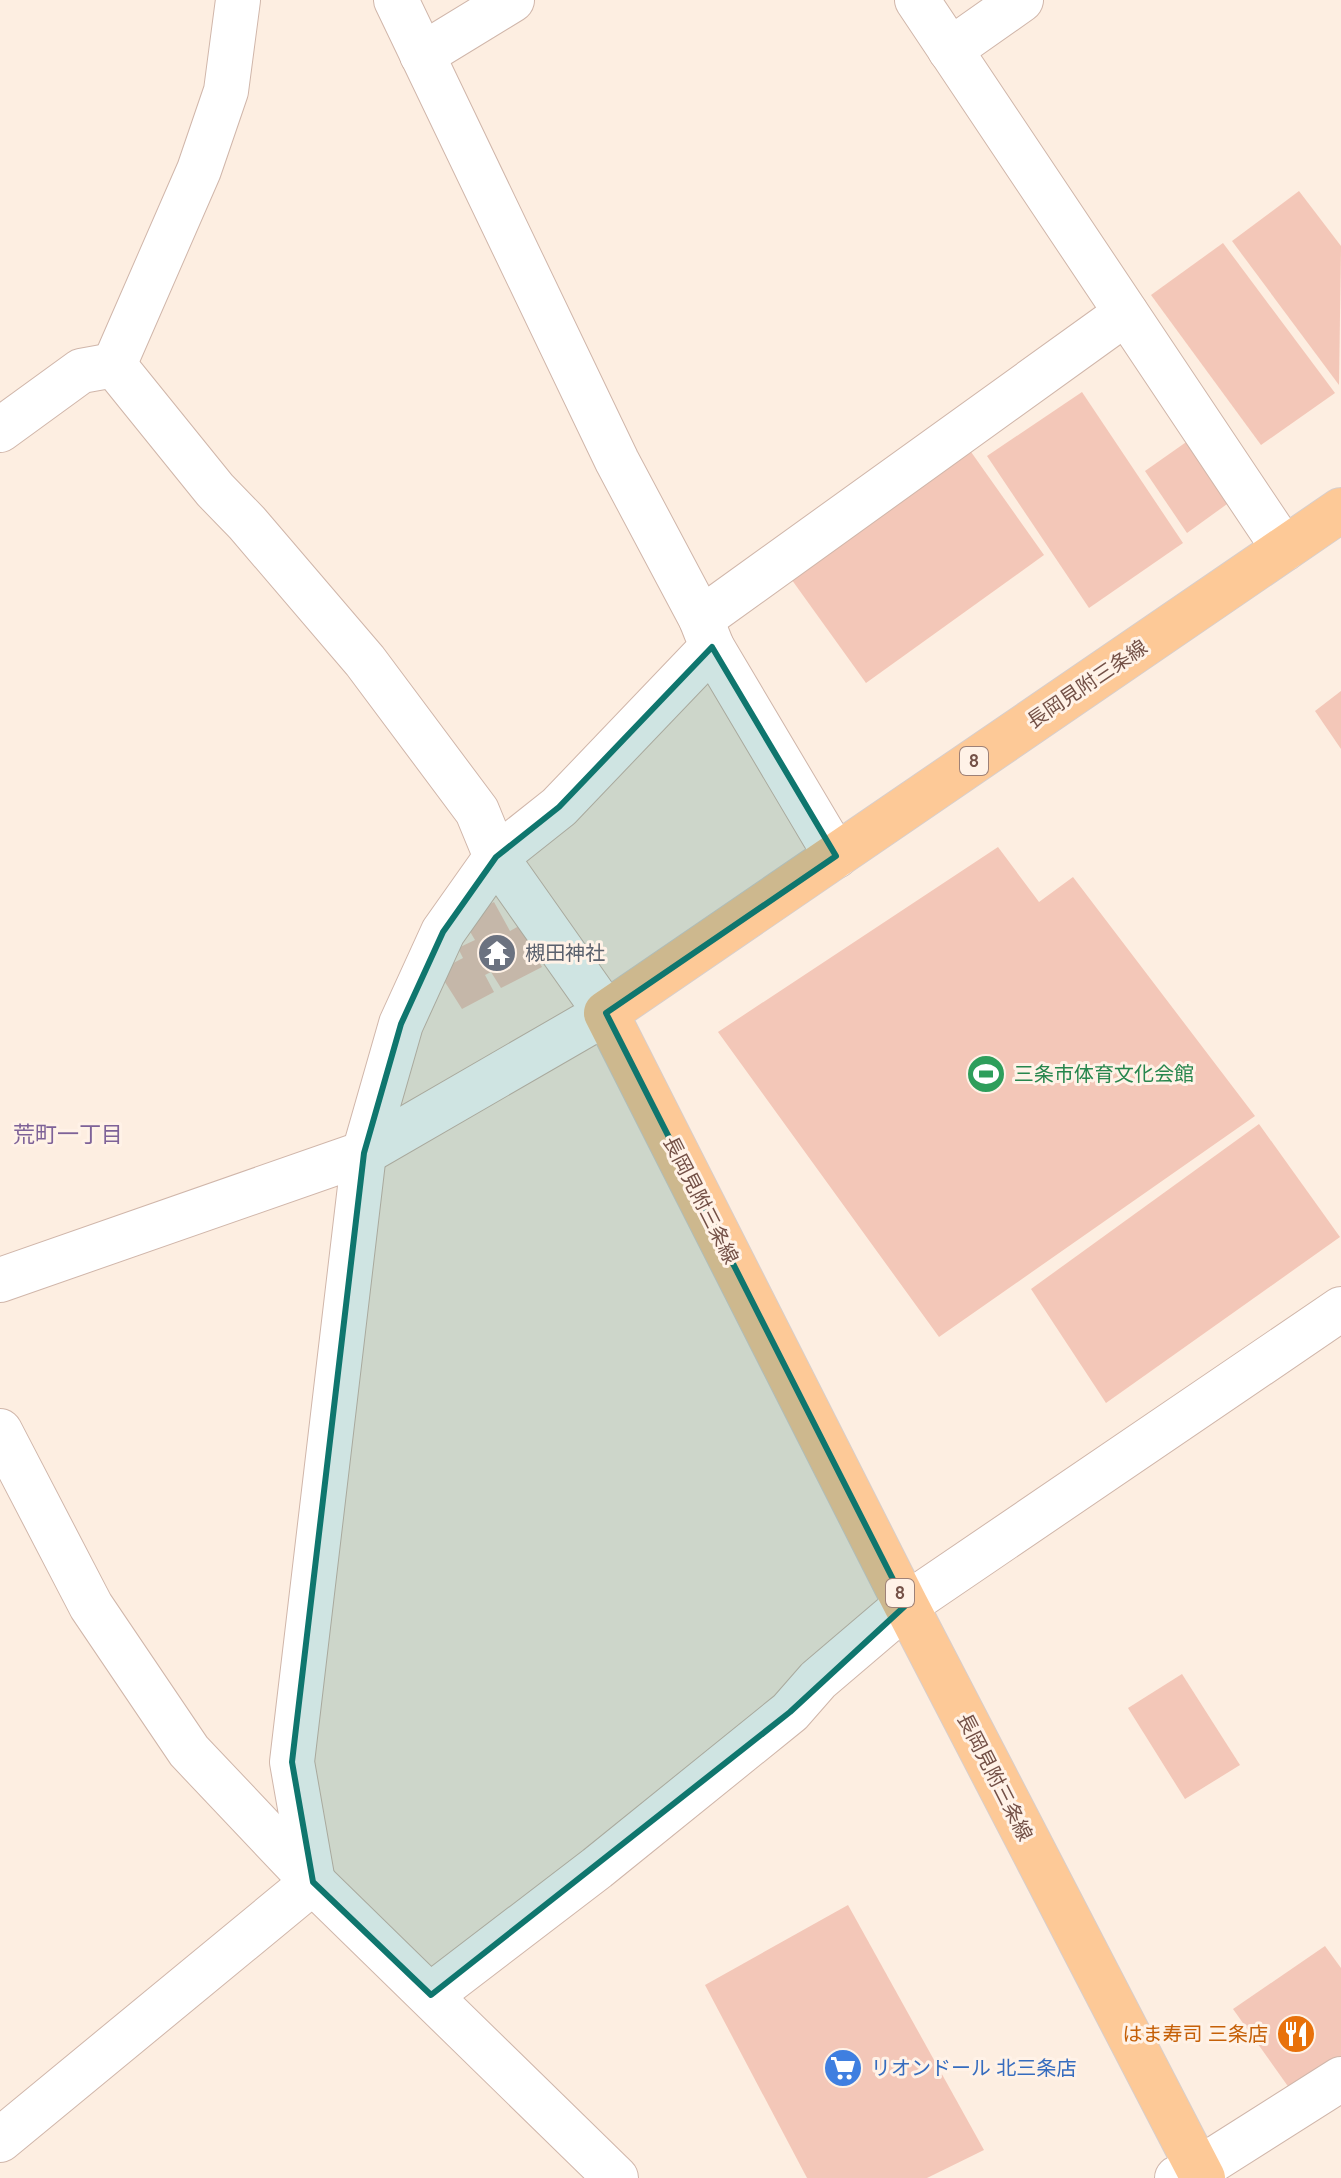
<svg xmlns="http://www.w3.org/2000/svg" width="1341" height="2178" font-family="Quicksand,'Noto Sans JP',sans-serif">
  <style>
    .building { fill: #f3c7b8 }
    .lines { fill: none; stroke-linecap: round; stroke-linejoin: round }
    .minor-casing { stroke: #d0b6aa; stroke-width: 46 }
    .major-casing { stroke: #d8cecb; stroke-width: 46 }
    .minor { stroke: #fff; stroke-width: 44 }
    .major { stroke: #fdc997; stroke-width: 44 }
    .marked { fill: #0f766e; fill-opacity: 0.2; stroke: #0f766e; stroke-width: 6; stroke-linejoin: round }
    .labels { text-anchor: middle; stroke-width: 6; stroke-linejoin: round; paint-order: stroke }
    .shield { fill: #fff2e7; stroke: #9e8177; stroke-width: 2 }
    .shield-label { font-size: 18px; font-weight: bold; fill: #745147 }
    .street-label { font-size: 20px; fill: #745147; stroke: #fff2e7 }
    .worship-label { font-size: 20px; fill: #5b616d; stroke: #fff2e7; text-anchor: start }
    .leisure-label { font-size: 20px; fill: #27864d; stroke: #fff2e7; text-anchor: start }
    .food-label { font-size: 20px; fill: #c56008; stroke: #fff2e7; text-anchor: end }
    .shop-label { font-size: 20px; fill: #366cbe; stroke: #fff2e7; text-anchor: start }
    .neighbourhood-label { font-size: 22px; fill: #7e6298; stroke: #fff2e7 }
  </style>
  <rect width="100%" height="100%" fill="#fdeee1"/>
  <!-- building -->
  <g class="building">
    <polygon points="1299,191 1341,246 1339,385 1232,241"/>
    <polygon points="1223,243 1335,393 1261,445 1151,295"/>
    <polygon points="1082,392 1183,543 1089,608 987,456"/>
    <polygon points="1192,438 1234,499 1187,533 1145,471"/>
    <polygon points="964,442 1044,555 866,683 784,569"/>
    <polygon points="1341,691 1341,749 1315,711"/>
    <polygon points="998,847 1039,902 1073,877 1255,1116 939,1337 718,1032"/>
    <polygon points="494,902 510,931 519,926 542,967 501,988 491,972 485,975 494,992 462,1009 438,971 463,958 458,948 475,940 462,918"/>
    <polygon points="1259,1124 1340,1237 1106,1403 1031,1289"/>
    <polygon points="1182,1674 1240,1765 1185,1799 1128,1708"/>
    <polygon points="848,1905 984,2150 927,2178 807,2178 705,1985"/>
    <polygon points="1325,1946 1341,1968 1341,2059 1292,2092 1233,2009"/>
  </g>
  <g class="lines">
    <defs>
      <g id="minor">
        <polyline points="917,0 1284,549"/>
        <polyline points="950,50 1021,0"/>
        <polyline points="422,55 512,0"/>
        <polyline points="114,365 199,170 226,91 238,0"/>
        <polyline points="0,430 81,371 114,365"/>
        <polyline points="701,619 1126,313"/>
        <polyline points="712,647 836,856"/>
        <polyline points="0,1280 364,1153 606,1013 496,857 477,811 365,661 247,523 215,490 114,365"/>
        <polyline points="0,1431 91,1606 189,1751 313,1882 616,2178"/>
        <polyline points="313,1882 292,1762 364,1153 401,1024 443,932 496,857 559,807 712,647 701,619 617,461 396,0"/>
        <polyline points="431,1995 597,1868 790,1712 818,1680 906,1605 1341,1309"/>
        <polyline points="0,2140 313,1882"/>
        <polyline points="1177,2178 1199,2169 1341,2079"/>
      </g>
      <polyline id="major" points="1203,2178 906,1605 606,1013 1341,510"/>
    </defs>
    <!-- minor casing -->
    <use href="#minor" class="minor-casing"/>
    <!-- major casing -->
    <use href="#major" class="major-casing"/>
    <!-- minor -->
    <use href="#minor" class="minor"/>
    <!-- major -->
    <use href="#major" class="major"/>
  </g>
  <!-- marked area -->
  <path class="marked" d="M 712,647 L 836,856 L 606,1013 L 906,1605 L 790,1712 L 431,1995 L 313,1882 L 292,1762 L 364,1153 L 401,1024 L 443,932 L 496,857 L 559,807 Z"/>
  <!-- icons -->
  <defs>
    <symbol id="temple-disc" viewBox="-11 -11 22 22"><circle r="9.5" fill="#6b7280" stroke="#fff2e7"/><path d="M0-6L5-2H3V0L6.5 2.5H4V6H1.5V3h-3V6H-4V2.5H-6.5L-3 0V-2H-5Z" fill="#fff"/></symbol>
    <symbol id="stadium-disc" viewBox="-11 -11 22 22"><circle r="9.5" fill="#2e9e5b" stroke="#fff2e7"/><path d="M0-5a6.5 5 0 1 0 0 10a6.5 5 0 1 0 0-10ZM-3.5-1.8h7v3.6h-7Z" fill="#fff"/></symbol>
    <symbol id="restaurant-disc" viewBox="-11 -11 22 22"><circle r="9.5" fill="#e8710a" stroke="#fff2e7"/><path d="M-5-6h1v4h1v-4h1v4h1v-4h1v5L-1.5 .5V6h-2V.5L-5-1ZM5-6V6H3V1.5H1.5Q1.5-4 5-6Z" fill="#fff"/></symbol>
    <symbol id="supermarket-disc" viewBox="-11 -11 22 22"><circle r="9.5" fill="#3f7fe0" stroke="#fff2e7"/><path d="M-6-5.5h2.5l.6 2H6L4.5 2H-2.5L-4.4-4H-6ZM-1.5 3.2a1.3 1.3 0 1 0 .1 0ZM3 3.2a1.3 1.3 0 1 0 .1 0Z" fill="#fff"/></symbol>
  </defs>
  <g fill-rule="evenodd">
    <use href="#temple-disc" x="475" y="931" width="44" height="44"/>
    <use href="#stadium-disc" x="964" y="1052" width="44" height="44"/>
    <use href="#restaurant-disc" x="1274" y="2012" width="44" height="44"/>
    <use href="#supermarket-disc" x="821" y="2046" width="44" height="44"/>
  </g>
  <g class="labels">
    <!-- shield labels -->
    <g class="shield">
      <rect x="960" y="747" width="28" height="28" rx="6"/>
      <rect x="886" y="1579" width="28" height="28" rx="6"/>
    </g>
    <g class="shield-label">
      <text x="974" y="767">8</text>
      <text x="900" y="1599">8</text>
    </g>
    <!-- street labels -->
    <g class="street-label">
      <text transform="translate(1087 684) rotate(-34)" y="7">長岡見附三条線</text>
      <text transform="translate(701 1200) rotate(63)" y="7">長岡見附三条線</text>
      <text transform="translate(995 1777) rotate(63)" y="7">長岡見附三条線</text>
    </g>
    <!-- worship labels -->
    <g class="worship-label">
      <text x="525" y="960">槻田神社</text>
    </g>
    <!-- leisure labels -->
    <g class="leisure-label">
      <text x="1014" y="1081">三条市体育文化会館</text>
    </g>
    <!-- food labels -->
    <g class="food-label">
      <text x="1268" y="2041">はま寿司 三条店</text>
    </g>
    <!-- shop labels -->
    <g class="shop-label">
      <text x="871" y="2075">リオンドール 北三条店</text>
    </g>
    <!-- neighbourhood labels -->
    <g class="neighbourhood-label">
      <text x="68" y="1142">荒町一丁目</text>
    </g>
  </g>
</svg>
